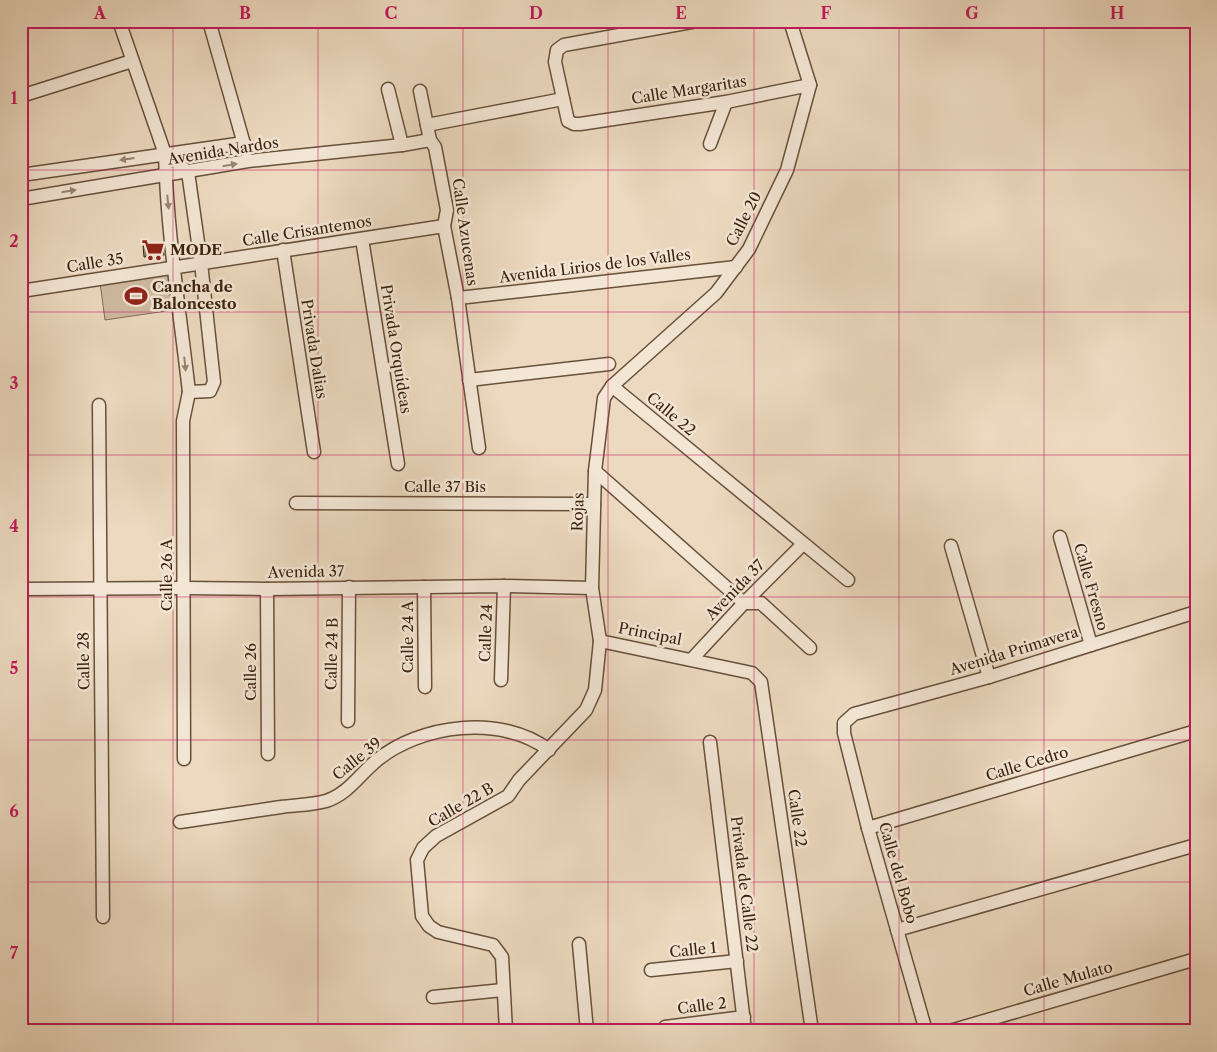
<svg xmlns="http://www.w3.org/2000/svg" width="1217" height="1052" font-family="'Libre Caslon Text',serif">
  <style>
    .green { fill: #cebaa1; stroke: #846e58 }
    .building { fill: #97816a; stroke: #3b220e }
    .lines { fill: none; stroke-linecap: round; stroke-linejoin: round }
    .minor-casing { stroke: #67503a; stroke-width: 15 }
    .minor { stroke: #f3e6d5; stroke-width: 12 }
    .oneway { fill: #978472 }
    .grid { fill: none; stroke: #c2185b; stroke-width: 1; stroke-opacity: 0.55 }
    .labels { text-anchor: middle; stroke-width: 5; stroke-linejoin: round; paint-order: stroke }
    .street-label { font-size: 15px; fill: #3b220e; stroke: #f3e6d5 }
    .poi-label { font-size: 15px; font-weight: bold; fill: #3b220e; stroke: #f3e6d5; text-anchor: start }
    .neatline { fill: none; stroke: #c2185b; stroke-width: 2 }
    .grid-label { font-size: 16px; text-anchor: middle; font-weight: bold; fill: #c2185b }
  </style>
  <rect width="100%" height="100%" fill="#ecd9bf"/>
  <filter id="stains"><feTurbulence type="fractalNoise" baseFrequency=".004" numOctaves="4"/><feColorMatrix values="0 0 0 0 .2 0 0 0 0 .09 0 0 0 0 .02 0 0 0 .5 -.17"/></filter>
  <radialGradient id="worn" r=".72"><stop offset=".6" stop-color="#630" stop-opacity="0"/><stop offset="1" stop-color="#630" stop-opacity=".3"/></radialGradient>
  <!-- green -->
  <polygon class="green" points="168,272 173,310 105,320 100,282"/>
  <!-- building -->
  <polygon class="building" points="162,243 164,255 144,257 143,246"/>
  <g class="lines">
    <defs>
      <g id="minor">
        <path d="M 119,21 L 165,154 C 167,233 180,313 189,392 L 210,391 L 214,382 L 201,263 L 188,172 L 165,154"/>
        <polyline points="209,21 246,151"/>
        <polyline points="697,21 564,45 557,50 555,62 568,121 574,124 580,124 726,102 810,85"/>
        <polyline points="388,89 402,145"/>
        <polyline points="420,91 430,140 435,147 447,210 444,226 458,298 479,448"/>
        <polyline points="21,96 132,61"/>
        <polyline points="427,125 563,99"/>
        <polyline points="710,144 726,102"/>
        <polyline points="21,175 244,143"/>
        <polyline points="21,199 248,161 402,145 430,140"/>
        <polyline points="362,239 398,464"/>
        <polyline points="283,250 314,452"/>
        <polyline points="21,291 444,226"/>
        <polyline points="458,298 736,267"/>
        <polyline points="469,380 609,364"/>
        <polyline points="612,386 848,580"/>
        <polyline points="99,405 103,917"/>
        <polyline points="595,471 744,603 761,603 810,648"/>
        <polyline points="296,503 594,504"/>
        <polyline points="1060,537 1091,645"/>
        <polyline points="951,546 989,677"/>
        <polyline points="424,587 425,687"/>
        <polyline points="21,589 184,588 267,589 504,586 592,588"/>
        <polyline points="267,589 268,754"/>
        <polyline points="600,641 752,673 761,682 812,1031"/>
        <polyline points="692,659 744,603 803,544"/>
        <polyline points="501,680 504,586"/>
        <polyline points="348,721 349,587"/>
        <polyline points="710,742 745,1031"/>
        <polyline points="184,759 183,421 189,392"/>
        <path d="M 180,822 C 214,817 247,812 281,807 C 295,805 312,805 326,801 C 348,794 359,775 376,761 C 420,724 502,714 549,750"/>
        <polyline points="868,828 1196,731"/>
        <polyline points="897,930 1196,845"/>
        <polyline points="579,944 587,1031"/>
        <polyline points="651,970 737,961"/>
        <polyline points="433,997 503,990"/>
        <polyline points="665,1027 744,1017"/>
        <polyline points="506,1031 502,957 493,945 438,932 429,926 422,916 417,860 423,848 436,836 508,796 519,780 586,710 595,690 600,641 592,588 595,471 604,398 612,386 716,293 749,249 787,170 810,85 790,21"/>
        <polyline points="926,1031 868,828 844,733 844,723 854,714 989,677 1196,612"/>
        <polyline points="950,1031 1196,959"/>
      </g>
    </defs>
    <!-- minor casing -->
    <use href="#minor" class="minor-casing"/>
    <!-- minor -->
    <use href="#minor" class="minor"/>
  </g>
  <!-- one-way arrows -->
  <defs><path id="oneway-solid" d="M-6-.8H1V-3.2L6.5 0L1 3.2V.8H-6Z" transform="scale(1.25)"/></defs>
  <g class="oneway">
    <use href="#oneway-solid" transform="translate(127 159) rotate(172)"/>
    <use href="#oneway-solid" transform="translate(230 165) rotate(-10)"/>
    <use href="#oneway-solid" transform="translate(69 191) rotate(-9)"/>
    <use href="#oneway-solid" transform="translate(168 202) rotate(84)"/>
    <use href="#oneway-solid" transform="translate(185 364) rotate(84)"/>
  </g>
  <!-- grid -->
  <path class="grid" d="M 173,21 L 173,1031M 318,21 L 318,1031M 463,21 L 463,1031M 608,21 L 608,1031M 754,21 L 754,1031M 899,21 L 899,1031M 1044,21 L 1044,1031M 21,170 L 1196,170M 21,312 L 1196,312M 21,455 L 1196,455M 21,597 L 1196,597M 21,740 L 1196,740M 21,882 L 1196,882"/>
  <!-- icons -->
  <defs>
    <symbol id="supermarket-bare" viewBox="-9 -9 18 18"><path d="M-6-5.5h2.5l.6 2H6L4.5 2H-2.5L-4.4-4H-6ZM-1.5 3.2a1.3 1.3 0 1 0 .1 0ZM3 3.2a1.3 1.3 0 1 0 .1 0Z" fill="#8f2418" stroke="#f3e6d5" stroke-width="2.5" paint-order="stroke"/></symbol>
    <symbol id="stadium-bare" viewBox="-9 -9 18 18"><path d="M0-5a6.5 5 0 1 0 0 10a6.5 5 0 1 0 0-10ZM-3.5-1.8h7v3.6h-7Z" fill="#8f2418" stroke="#f3e6d5" stroke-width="2.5" paint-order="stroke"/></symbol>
  </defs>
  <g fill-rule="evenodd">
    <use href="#supermarket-bare" x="137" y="234" width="32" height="32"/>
    <use href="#stadium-bare" x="120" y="280" width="32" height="32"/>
  </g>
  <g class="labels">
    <!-- street labels -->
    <g class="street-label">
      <text transform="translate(689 90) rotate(-9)" y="5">Calle Margaritas</text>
      <text transform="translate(223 151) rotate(-9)" y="5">Avenida Nardos</text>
      <text transform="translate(744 219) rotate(-63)" y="5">Calle 20</text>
      <text transform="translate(307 231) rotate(-9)" y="5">Calle Crisantemos</text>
      <text transform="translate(465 232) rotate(82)" y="5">Calle Azucenas</text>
      <text transform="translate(95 263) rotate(-9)" y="5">Calle 35</text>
      <text transform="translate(595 266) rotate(-7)" y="5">Avenida Lirios de los Valles</text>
      <text transform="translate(314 349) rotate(81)" y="5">Privada Dalias</text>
      <text transform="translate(396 349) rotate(81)" y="5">Privada Orquídeas</text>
      <text transform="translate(671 414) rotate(40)" y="5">Calle 22</text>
      <text x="445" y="492">Calle 37 Bis</text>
      <text transform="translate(578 512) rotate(-88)" y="5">Rojas</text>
      <text transform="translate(306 572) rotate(-1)" y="5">Avenida 37</text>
      <text transform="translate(167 575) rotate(-90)" y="5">Calle 26 A</text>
      <text transform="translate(1091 587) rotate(74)" y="5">Calle Fresno</text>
      <text transform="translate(735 590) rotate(-46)" y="5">Avenida 37</text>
      <text transform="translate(486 633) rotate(-88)" y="5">Calle 24</text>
      <text transform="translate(650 634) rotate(11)" y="5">Principal</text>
      <text transform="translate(408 637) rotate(-90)" y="5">Calle 24 A</text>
      <text transform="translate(1014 651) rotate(-17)" y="5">Avenida Primavera</text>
      <text transform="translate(332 654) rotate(-89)" y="5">Calle 24 B</text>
      <text transform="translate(84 661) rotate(-91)" y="5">Calle 28</text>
      <text transform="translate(251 672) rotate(-90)" y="5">Calle 26</text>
      <text transform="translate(357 759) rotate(-39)" y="5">Calle 39</text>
      <text transform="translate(1027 764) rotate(-17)" y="5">Calle Cedro</text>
      <text transform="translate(461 805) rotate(-30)" y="5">Calle 22 B</text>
      <text transform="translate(797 818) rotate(82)" y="5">Calle 22</text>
      <text transform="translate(898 873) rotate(74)" y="5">Calle del Bobo</text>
      <text transform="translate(744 884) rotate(83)" y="5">Privada de Calle 22</text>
      <text transform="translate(693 950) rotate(-6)" y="5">Calle 1</text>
      <text transform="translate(1068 979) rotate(-16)" y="5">Calle Mulato</text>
      <text transform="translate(702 1006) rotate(-7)" y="5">Calle 2</text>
    </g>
    <!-- poi labels -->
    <g class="poi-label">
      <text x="170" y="255">MODE</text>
      <text x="152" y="292">Cancha de<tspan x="152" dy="17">Baloncesto</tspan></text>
    </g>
  </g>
  <!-- margin -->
  <rect width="1217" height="1052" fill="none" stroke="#ecd9bf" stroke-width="55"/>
  <rect x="28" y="28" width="1162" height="996" class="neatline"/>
  <g class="grid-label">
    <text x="100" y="19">A</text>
    <text x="245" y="19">B</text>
    <text x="391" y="19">C</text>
    <text x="536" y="19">D</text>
    <text x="681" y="19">E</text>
    <text x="826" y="19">F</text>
    <text x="972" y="19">G</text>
    <text x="1117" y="19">H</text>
    <text x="14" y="104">1</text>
    <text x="14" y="247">2</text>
    <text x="14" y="389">3</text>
    <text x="14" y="532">4</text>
    <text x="14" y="674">5</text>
    <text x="14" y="817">6</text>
    <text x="14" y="959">7</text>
  </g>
  <rect width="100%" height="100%" filter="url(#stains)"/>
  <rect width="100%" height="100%" fill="url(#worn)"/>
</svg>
